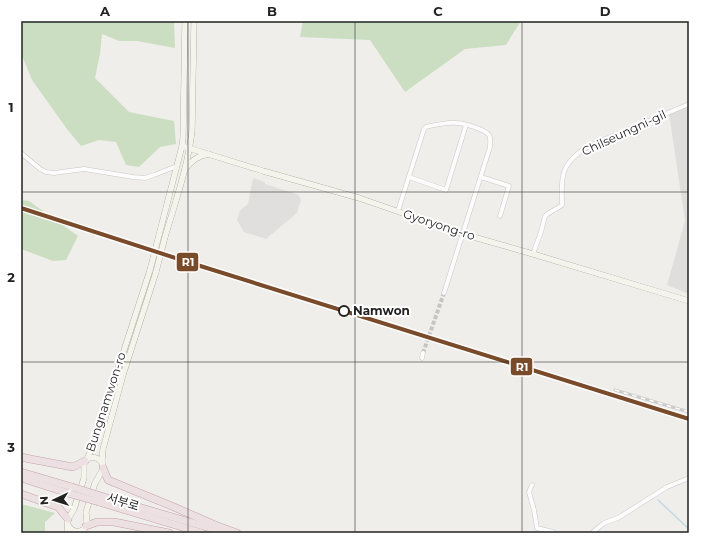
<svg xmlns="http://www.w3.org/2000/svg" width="710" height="554" font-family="Montserrat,'Noto Sans KR',sans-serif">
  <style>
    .residential { fill: #dfdedc }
    .forest { fill: #cbdec1 }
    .parking { fill: #e0dfde }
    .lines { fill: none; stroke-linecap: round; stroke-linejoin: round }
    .stream { stroke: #bfdbe3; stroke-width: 1.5 }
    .street-tunnel { stroke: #c7c5c3; stroke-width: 4; stroke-dasharray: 4 2; stroke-linecap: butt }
    .street-casing { stroke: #c9c8c7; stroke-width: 5 }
    .secondary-casing { stroke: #999a82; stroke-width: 6 }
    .highway-casing { stroke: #c5a2ac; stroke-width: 8 }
    .street { stroke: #fdfcfc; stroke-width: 4 }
    .secondary { stroke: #f4f4ed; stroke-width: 5.5 }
    .highway { stroke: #ece0e2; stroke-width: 7 }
    .rail-casing { stroke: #ccc; stroke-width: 3 }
    .rail { stroke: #fff; stroke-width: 1.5; stroke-dasharray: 4.5; stroke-linecap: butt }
    .secondary-bridge-casing { stroke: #999a82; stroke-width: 6; stroke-linecap: butt }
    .highway-bridge-casing { stroke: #c5a2ac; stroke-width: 8; stroke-linecap: butt }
    .secondary-bridge { stroke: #f4f4ed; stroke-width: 5.5 }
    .highway-bridge { stroke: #ece0e2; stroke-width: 7 }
    .rail-1-casing { stroke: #fff; stroke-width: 7 }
    .rail-1 { stroke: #7a4b2a; stroke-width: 4 }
    .grid { fill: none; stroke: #222; stroke-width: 1; stroke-opacity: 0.55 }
    .stop-dot { fill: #fff; stroke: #222; stroke-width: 2 }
    .labels { text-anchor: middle; stroke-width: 4; stroke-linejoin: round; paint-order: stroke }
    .street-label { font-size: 12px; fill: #222; stroke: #fff }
    .stop-label { font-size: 12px; font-weight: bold; fill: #222; stroke: #fff; text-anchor: start }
    .line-badge { stroke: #fff; stroke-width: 1.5 }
    .badge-label { font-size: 11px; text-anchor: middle; font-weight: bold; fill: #fff }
    .neatline { fill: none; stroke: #222; stroke-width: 1.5 }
    .grid-label { font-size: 13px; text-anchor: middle; font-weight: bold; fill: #222 }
  </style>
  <rect width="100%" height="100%" fill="#f0eeeb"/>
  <!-- residential -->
  <polygon class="residential" points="689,106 689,294 667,285 685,221 669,113"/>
  <!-- forest -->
  <g class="forest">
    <polygon points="21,21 174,21 175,48 137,41 119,41 102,34 100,54 95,78 129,112 174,121 176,144 160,147 139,167 126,165 116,142 99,140 81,146 67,129 32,80 21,53"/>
    <polygon points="303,21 521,21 506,45 465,49 405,92 370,40 300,37"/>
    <polygon points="21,200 29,201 78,236 66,260 53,261 21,249"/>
    <polygon points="21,504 55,513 45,522 45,533 21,533"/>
  </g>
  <!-- parking -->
  <polygon class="parking" points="253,178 265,182 265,184 299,195 301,200 297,213 266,239 244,232 237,220 240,210 248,204"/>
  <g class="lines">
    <!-- stream -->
    <polyline class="stream" points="658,500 689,529"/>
    <!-- street-tunnel -->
    <polyline class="street-tunnel" points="423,353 444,293"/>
    <defs>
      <g id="street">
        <polyline points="21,153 40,169 46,172 54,173 84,169 133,177 145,178 154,175 177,166"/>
        <polyline points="409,177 446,190 466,125"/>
        <polyline points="481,177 509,186 500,216"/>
        <path d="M 398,211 L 424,129 L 426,127 C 433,125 451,122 457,123 C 464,123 486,130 489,135 C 491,138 490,143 490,147 L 444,293"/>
        <path d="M 533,254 L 541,232 L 545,216 C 550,211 556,210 562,205 C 562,195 561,185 563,176 C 565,163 578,152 589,146 L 689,104"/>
        <polyline points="422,358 423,353"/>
        <polyline points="532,485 529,492 534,510 537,528 553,532 554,533"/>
        <polyline points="592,533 604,523 618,518 667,487 689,478"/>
      </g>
      <g id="secondary">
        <polyline points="182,146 263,171 359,198 463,234 533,254 689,301"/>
        <path d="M 185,169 C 192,160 198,156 209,154"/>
        <polyline points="159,235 182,146 183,138 185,21"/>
        <path d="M 165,237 C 175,203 188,166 192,131 L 194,21"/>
        <path d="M 87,459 C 93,456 97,457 102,462"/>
        <path d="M 68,525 C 72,532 78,533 84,529"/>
        <polyline points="67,533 68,519 74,509 84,478 84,464 87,459 94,443 150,270"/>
        <polyline points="82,533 86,526 87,523 86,512 95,483 102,471 103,468 102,462 103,449 123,375 156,272"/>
      </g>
      <g id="highway">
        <polyline points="21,457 30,459 73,467 85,461"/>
        <polyline points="103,468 108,480 174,507 215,525 237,533"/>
        <polyline points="21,472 72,487"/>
        <polyline points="21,478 71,494"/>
        <polyline points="21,494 58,507 68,519"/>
        <polyline points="101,496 220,531"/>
        <polyline points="99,502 202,533"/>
        <polyline points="86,526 97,522 114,522 169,533"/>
      </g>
    </defs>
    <!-- street casing -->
    <use href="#street" class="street-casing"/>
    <!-- secondary casing -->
    <use href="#secondary" class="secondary-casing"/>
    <!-- highway casing -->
    <use href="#highway" class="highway-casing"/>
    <!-- street -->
    <use href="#street" class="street"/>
    <!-- secondary -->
    <use href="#secondary" class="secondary"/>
    <!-- highway -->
    <use href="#highway" class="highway"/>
    <defs>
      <g id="rail">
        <polyline points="52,217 194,264 689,419"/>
        <polyline points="615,390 689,412"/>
      </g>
    </defs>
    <!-- rail casing -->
    <use href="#rail" class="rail-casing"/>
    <!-- rail -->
    <use href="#rail" class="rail"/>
    <defs>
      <g id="secondary-bridge">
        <polyline points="150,270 159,235"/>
        <polyline points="156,272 165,237"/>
      </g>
      <g id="highway-bridge">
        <polyline points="72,487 101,496"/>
        <polyline points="71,494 99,502"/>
      </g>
    </defs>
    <!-- secondary-bridge casing -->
    <use href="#secondary-bridge" class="secondary-bridge-casing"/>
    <!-- highway-bridge casing -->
    <use href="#highway-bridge" class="highway-bridge-casing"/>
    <!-- secondary-bridge -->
    <use href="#secondary-bridge" class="secondary-bridge"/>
    <!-- highway-bridge -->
    <use href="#highway-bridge" class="highway-bridge"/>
    <defs>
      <polyline id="rail-1" points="21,208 194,264 689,419"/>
    </defs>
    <!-- rail-1 casing -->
    <use href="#rail-1" class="rail-1-casing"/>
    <!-- rail-1 -->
    <use href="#rail-1" class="rail-1"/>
  </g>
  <!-- grid -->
  <path class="grid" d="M 188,21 L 188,533M 355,21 L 355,533M 522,21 L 522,533M 21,192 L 689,192M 21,362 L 689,362"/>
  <!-- markers -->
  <circle class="stop-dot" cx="344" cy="311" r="5"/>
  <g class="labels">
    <!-- street labels -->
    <g class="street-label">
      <text transform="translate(624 133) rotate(-25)" y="4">Chilseungni-gil</text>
      <text transform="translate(439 225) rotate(18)" y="4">Gyoryong-ro</text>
      <text transform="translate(106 402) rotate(-72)" y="4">Bungnamwon-ro</text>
      <text transform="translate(123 502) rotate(17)" y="4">서부로</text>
    </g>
    <!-- stop labels -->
    <g class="stop-label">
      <text x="353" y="315">Namwon</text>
    </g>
  </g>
  <g class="line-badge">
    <rect x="176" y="252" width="23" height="20" rx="4" fill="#7a4b2a"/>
    <rect x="510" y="357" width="23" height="19" rx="4" fill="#7a4b2a"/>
  </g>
  <g class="badge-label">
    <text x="188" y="266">R1</text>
    <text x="522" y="371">R1</text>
  </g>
  <!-- border -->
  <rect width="710" height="554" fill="none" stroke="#ffffff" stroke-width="44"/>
  <!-- north arrow -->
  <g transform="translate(54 500) rotate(266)" stroke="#ffffff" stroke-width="3" paint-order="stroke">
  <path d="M0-3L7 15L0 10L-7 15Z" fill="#222222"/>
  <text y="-6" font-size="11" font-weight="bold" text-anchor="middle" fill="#222222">N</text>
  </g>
  <rect x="22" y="22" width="666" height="510" class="neatline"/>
  <g class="grid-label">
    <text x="105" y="16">A</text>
    <text x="272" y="16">B</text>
    <text x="438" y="16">C</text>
    <text x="605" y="16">D</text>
    <text x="11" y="112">1</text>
    <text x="11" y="282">2</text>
    <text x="11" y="452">3</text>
  </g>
</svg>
